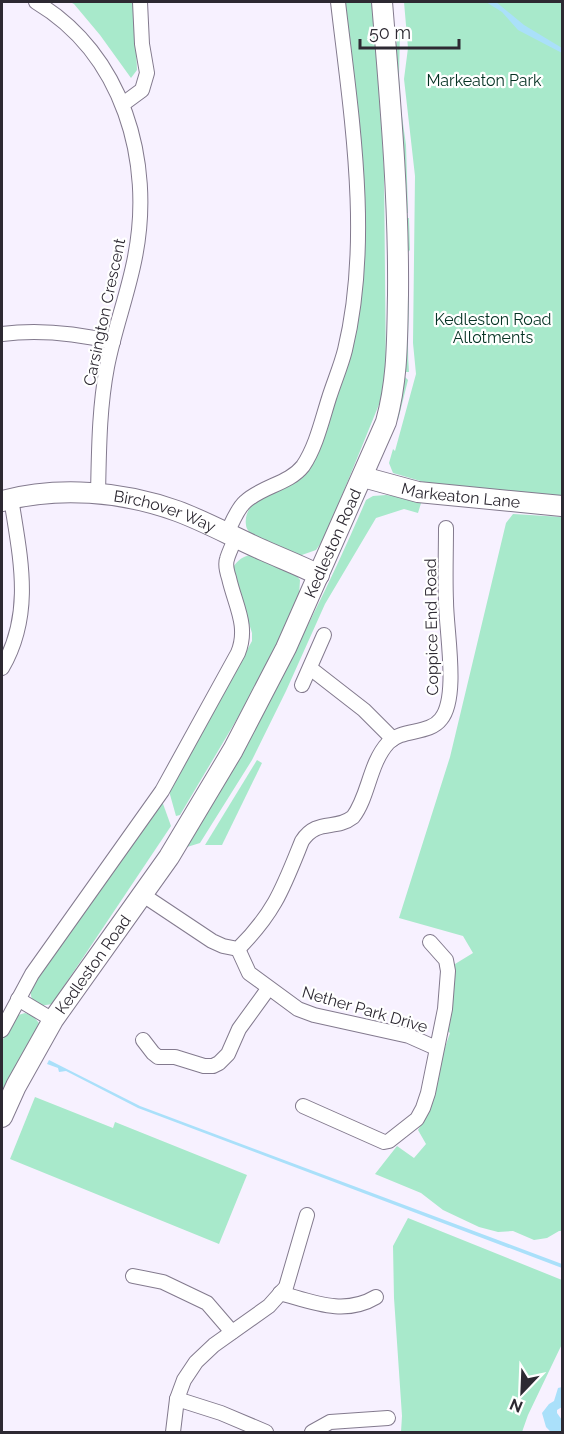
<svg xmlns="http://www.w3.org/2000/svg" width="564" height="1434" font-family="Raleway,sans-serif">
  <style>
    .green { fill: #a8e9cb }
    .water { fill: #aae0fa }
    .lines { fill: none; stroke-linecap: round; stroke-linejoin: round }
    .street-casing { stroke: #837a8e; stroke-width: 16 }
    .secondary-casing { stroke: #837a8e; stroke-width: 22 }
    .street { stroke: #fff; stroke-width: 14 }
    .secondary { stroke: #fff; stroke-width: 20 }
    .labels { text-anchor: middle; stroke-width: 4.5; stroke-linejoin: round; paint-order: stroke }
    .park-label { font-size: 16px; fill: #053223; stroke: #fff }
    .street-label { font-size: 16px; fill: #2d2932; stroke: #fff }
  </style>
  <rect width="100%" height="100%" fill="#f7f1ff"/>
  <!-- green -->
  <g class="green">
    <polygon points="70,2 134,2 137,70 131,78 100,35 74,4"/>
    <path d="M 345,2 L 374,2 L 384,169 L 386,381 L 380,402 L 325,537 L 316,550 L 299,556 L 253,538 C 251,534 246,529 246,525 C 242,499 280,487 297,478 L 356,327 Z"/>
    <polygon points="404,2 562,2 562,500 441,487 393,473 389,463 393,449 395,451 416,374 413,343 415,176 404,79 408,48"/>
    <polygon points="400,31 399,76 401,109 406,145 408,213 406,213 406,218 409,218 410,250 406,254 394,63 398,32"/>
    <path d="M 408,268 C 411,303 406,338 409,372 L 406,372 L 404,376 L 408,380 L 398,420 L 397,417 L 405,271 Z"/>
    <path d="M 386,495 L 422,500 L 418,513 L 404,509 L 376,518 L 325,604 L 286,691 L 252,760 L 200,843 L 187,847 C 252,734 315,620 366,500 L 373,496 Z"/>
    <polygon points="513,514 562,517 562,1231 559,1231 547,1238 534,1240 513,1231 498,1232 479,1227 443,1210 421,1193 375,1174 397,1146 414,1158 426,1144 418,1130 430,1110 432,1084 450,1033 445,1029 452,1009 455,964 473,953 463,936 399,918 450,757 506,523"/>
    <path d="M 255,554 L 294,572 L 300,580 L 299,596 L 269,665 L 180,815 L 176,816 L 169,791 L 252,641 L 252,633 L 232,569 C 238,559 243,556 255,554 Z"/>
    <polygon points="257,760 262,763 222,845 205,845"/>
    <path d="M 162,801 L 171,826 L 52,1004 L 40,1006 C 31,1001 30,997 31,987 Z"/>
    <polygon points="25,1013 33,1016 39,1023 2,1099 2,1041 15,1016"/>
    <polygon points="35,1097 113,1128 115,1122 247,1175 219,1244 10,1159"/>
    <polygon points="408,1218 562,1280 562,1344 528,1415 522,1432 401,1432 402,1416 394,1298 393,1246"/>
  </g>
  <!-- water -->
  <g class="water">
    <polygon points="486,2 496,2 524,25 562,48 562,53 518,30 502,12"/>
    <polygon points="49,1060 140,1106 562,1264 562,1268 138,1108 66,1071 59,1072 58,1068 47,1064"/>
    <polygon points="562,1387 562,1407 557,1410 557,1413 562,1420 562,1432 551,1432 546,1427 542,1413 549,1404 554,1401 558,1388"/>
  </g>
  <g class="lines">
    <defs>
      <g id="street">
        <path d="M 36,2 C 123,54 154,161 135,257 C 128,294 114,330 107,367 C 99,409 99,451 98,494"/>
        <polyline points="123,104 142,90 147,73 142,44 140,2"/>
        <path d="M 2,334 C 40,329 75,333 113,342"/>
        <path d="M 227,533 C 232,523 237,509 245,502 C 262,486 289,484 303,466 C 316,447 322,420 329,398 C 334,382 341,366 345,350 C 372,239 351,114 338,2"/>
        <path d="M 2,668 C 34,613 20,557 11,498"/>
        <polyline points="310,668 364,710 393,739"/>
        <polyline points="302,685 324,635"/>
        <path d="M 143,895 L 212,941 L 223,946 L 238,949 C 275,912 283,888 302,841 C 317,818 335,831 353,817 C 369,796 369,764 388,743 C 402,728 429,735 441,719 C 459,697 446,630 446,601 C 445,577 446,552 446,528"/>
        <polyline points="238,949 249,973 298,1009 314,1015 409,1036 436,1048"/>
        <polyline points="18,999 53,1020"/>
        <path d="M 2,1030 L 32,974 L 162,791 L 238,653 C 249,626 235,605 229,578 C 227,572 225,565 227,559 C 229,552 233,544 236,537"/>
        <polyline points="143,1040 153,1053 158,1057 175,1057 204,1066 213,1066 219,1063 228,1054 239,1029 268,989"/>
        <polyline points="303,1106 384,1142 389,1141 417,1119 423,1108 428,1093 445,1009 448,971 446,960 430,942"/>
        <polyline points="133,1276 163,1282 207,1303 232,1332"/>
        <path d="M 280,1293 C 313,1302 344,1316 376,1297"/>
        <polyline points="177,1399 221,1413 266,1432"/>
        <polyline points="173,1432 177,1399 184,1380 196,1362 214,1345 269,1306 286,1287 307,1215"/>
        <polyline points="312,1432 330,1422 388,1418"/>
      </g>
      <g id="secondary">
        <path id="s1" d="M 363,477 L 418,492 L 562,506"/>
        <path id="s2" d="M 2,501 C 58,486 122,491 177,511 C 207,522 235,538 265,551 C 283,559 301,566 319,575"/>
        <path id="s3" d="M 2,1117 L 16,1086 L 53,1020 L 169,857 L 233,750 L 286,648 L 386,422 C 398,378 397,340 398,295 C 399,197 390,99 382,2"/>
      </g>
    </defs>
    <!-- street casing -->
    <use href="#street" class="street-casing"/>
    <!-- secondary casing -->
    <use href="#secondary" class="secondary-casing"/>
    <!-- street -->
    <use href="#street" class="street"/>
    <!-- secondary -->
    <use href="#secondary" class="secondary"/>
  </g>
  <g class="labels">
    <!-- park labels -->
    <g class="park-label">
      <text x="484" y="86">Markeaton Park</text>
      <text x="493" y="325">Kedleston Road<tspan x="493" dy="18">Allotments</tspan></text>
    </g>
    <!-- street labels -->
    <g class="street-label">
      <text transform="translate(104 312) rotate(-78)" y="6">Carsington Crescent</text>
      <text dy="6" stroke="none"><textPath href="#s1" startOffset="100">Markeaton Lane</textPath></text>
      <text dy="6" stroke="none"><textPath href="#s2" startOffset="166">Birchover Way</textPath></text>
      <text dy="6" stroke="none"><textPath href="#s3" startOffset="664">Kedleston Road</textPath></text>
      <text transform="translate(431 627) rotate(-91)" y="6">Coppice End Road</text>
      <text dy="6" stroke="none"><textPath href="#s3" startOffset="178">Kedleston Road</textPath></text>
      <text transform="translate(365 1009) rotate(16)" y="6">Nether Park Drive</text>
    </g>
  </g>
  <!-- border -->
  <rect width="564" height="1434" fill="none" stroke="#2d2932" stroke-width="6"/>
  <!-- north arrow -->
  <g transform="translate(522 1392) rotate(203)" stroke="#ffffff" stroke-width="4.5" paint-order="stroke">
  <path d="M0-4.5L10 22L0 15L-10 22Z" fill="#2d2932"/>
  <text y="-9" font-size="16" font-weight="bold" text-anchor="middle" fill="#2d2932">N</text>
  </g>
  <!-- scale -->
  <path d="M360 39v9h99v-9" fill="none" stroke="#2d2932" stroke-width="3"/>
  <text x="369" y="39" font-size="18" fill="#2d2932" stroke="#ffffff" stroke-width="4.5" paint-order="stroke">50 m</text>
</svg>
